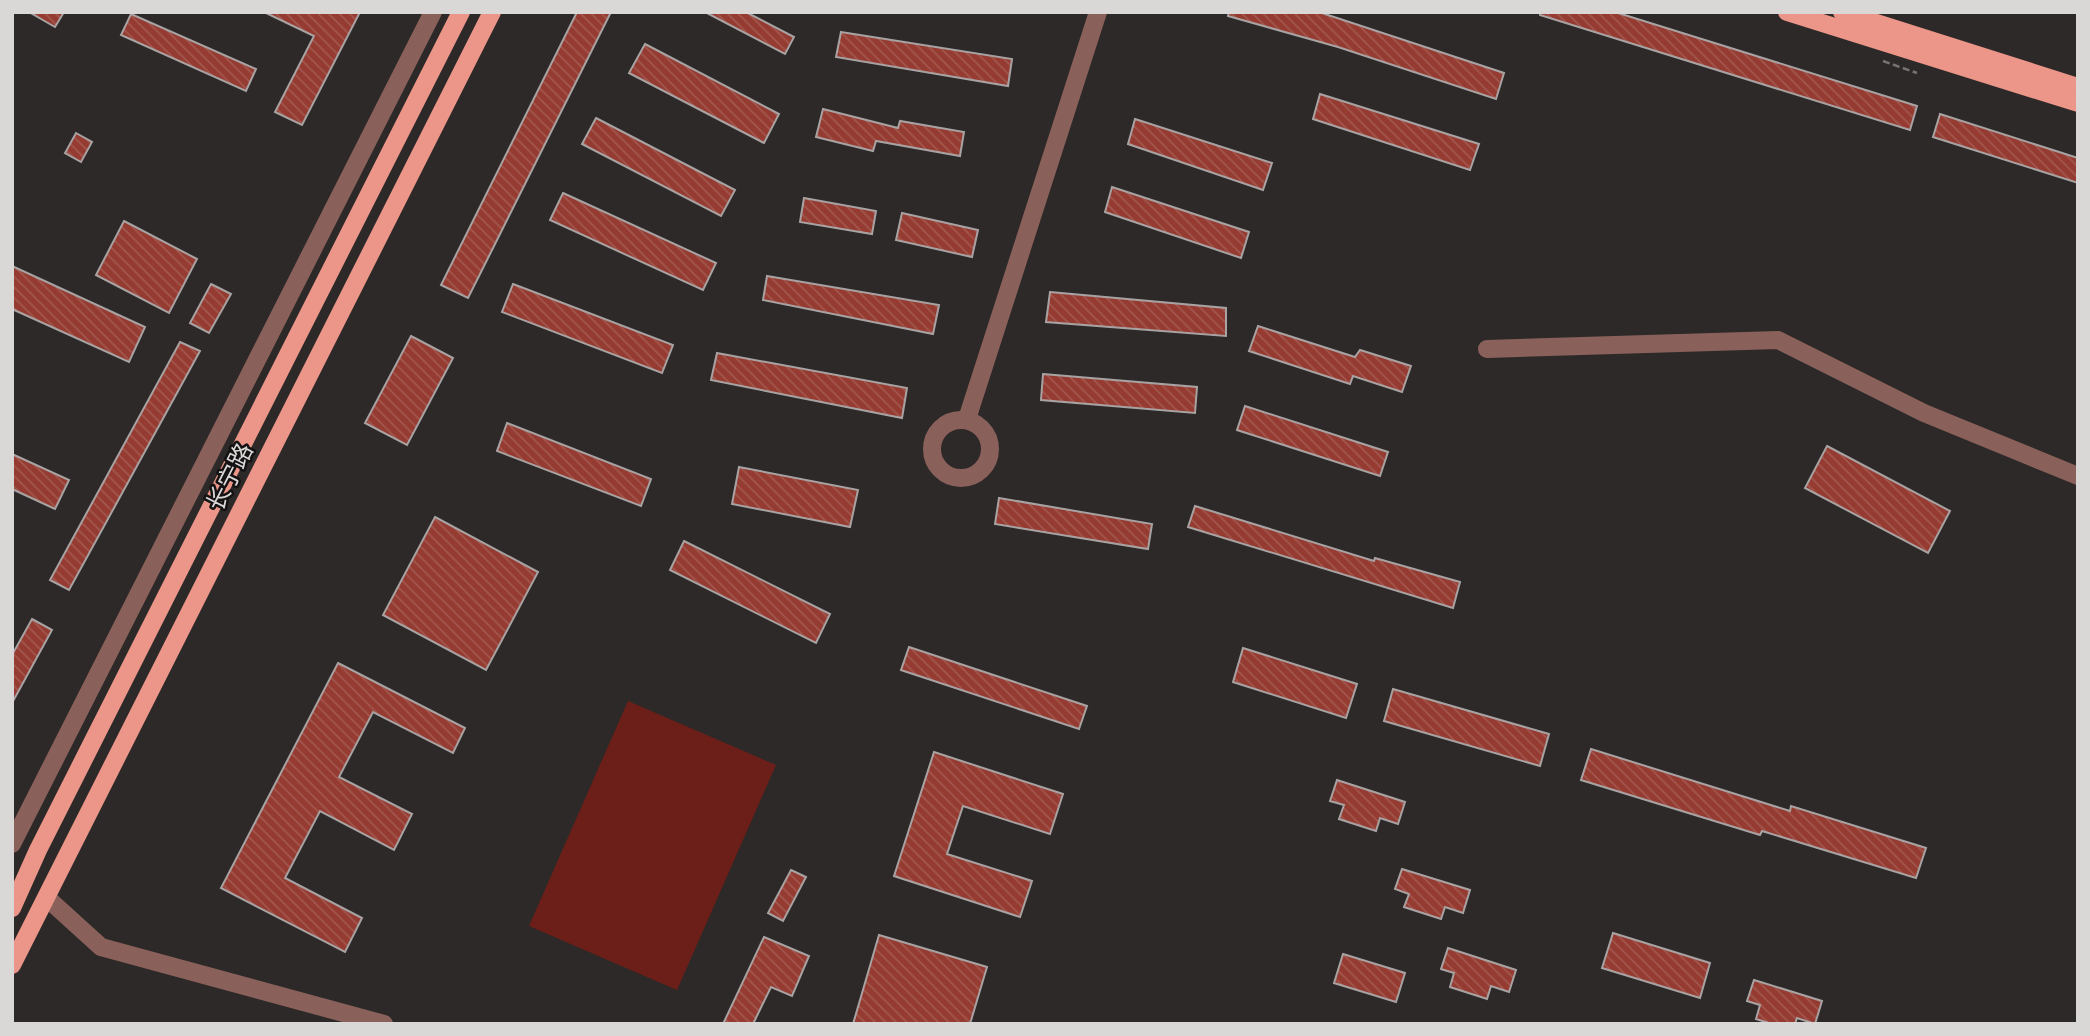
<svg xmlns="http://www.w3.org/2000/svg" width="2090" height="1036" font-family="'Asap Condensed','Noto Sans SC',sans-serif">
  <style>
    .park { fill: #6c1f18 }
    .building { fill: url(#building-back-hatch); stroke: #a8a3a2; stroke-width: 2 }
    .lines { fill: none; stroke-linecap: round; stroke-linejoin: round }
    .path { stroke: #767372; stroke-width: 2.5; stroke-dasharray: 7 3.5; stroke-linecap: butt }
    .minor { stroke: #8a615a; stroke-width: 18 }
    .major { stroke: #eb9689; stroke-width: 18 }
    .labels { text-anchor: middle; stroke-width: 5; stroke-linejoin: round; paint-order: stroke }
    .street-label { font-size: 24px; fill: #dad7d7; stroke: #141212 }
  </style>
  <defs>
    <pattern id="building-back-hatch" width="6" height="6" patternUnits="userSpaceOnUse" patternTransform="scale(1.75)"><rect width="6" height="6" fill="#953b31"/><path d="M-1 5l2 2M0 0l6 6M5-1l2 2" fill="none" stroke="#a3574e"/></pattern>
  </defs>
  <rect width="100%" height="100%" fill="#2d2928"/>
  <!-- park -->
  <polygon class="park" points="628,701 776,765 677,990 529,926"/>
  <!-- building -->
  <g class="building">
    <polygon points="29,12 64,12 55,27"/>
    <polygon points="264,12 360,12 302,125 275,112 314,36"/>
    <polygon points="577,12 611,12 468,298 441,285"/>
    <polygon points="705,12 746,12 794,37 785,54"/>
    <polygon points="1229,12 1319,12 1504,73 1496,99 1338,47 1228,16"/>
    <polygon points="1540,12 1615,12 1917,106 1910,130 1540,15"/>
    <polygon points="131,14 256,69 246,91 121,35"/>
    <polygon points="841,32 1012,59 1008,86 836,57"/>
    <polygon points="645,44 779,114 764,143 629,73"/>
    <polygon points="1320,94 1479,144 1470,170 1313,119"/>
    <polygon points="823,109 898,128 900,121 964,132 960,156 876,141 873,151 816,137"/>
    <polygon points="1940,114 2078,158 2078,183 1933,137"/>
    <polygon points="596,118 735,190 721,216 582,144"/>
    <polygon points="1135,119 1272,163 1263,190 1128,144"/>
    <polygon points="76,133 92,142 81,162 65,153"/>
    <polygon points="1112,187 1249,232 1241,258 1105,212"/>
    <polygon points="563,193 716,263 703,290 550,220"/>
    <polygon points="804,198 876,211 872,234 800,222"/>
    <polygon points="902,213 978,230 972,257 896,240"/>
    <polygon points="124,221 197,259 169,313 96,275"/>
    <polygon points="12,266 145,327 129,362 12,309"/>
    <polygon points="767,276 939,305 933,334 763,300"/>
    <polygon points="211,284 231,294 209,333 190,323"/>
    <polygon points="513,284 673,345 662,373 502,312"/>
    <polygon points="1050,292 1226,308 1226,336 1046,322"/>
    <polygon points="1258,326 1355,357 1360,350 1411,366 1402,392 1353,376 1350,384 1249,351"/>
    <polygon points="411,336 453,358 407,445 365,423"/>
    <polygon points="180,342 200,351 69,590 50,580"/>
    <polygon points="717,353 907,388 902,418 711,380"/>
    <polygon points="1043,374 1197,387 1195,413 1041,400"/>
    <polygon points="1245,406 1388,452 1380,476 1237,430"/>
    <polygon points="507,423 651,479 641,506 497,451"/>
    <polygon points="1827,446 1950,511 1928,553 1805,488"/>
    <polygon points="12,454 69,480 55,509 12,489"/>
    <polygon points="739,467 858,490 850,527 732,504"/>
    <polygon points="999,498 1152,524 1148,549 995,524"/>
    <polygon points="1195,506 1374,561 1375,558 1460,582 1453,608 1188,527"/>
    <polygon points="435,517 538,572 486,670 383,615"/>
    <polygon points="684,541 830,614 816,643 670,570"/>
    <polygon points="32,619 52,630 12,703 12,655"/>
    <polygon points="909,647 1087,706 1079,729 901,670"/>
    <polygon points="1243,648 1357,684 1346,718 1233,682"/>
    <polygon points="338,663 465,728 453,753 373,712 339,777 412,814 394,850 320,811 285,878 362,918 345,952 221,888"/>
    <polygon points="1393,689 1549,734 1540,766 1384,721"/>
    <polygon points="1591,749 1790,811 1791,806 1926,848 1916,878 1762,831 1760,835 1581,780"/>
    <polygon points="934,752 1063,794 1050,834 963,806 947,854 1032,881 1020,917 894,876"/>
    <polygon points="1337,780 1405,802 1398,824 1380,818 1376,831 1339,819 1344,805 1330,801"/>
    <polygon points="1402,869 1470,890 1463,913 1445,907 1441,919 1404,907 1409,894 1395,889"/>
    <polygon points="791,870 806,877 783,921 768,913"/>
    <polygon points="1613,933 1710,963 1700,998 1602,968"/>
    <polygon points="879,935 987,967 970,1024 853,1024"/>
    <polygon points="764,937 809,956 792,996 771,987 753,1024 723,1024"/>
    <polygon points="1448,948 1516,970 1509,992 1491,986 1487,999 1450,987 1454,973 1441,969"/>
    <polygon points="1343,954 1405,973 1396,1002 1334,983"/>
    <polygon points="1754,980 1822,1001 1815,1024 1797,1018 1795,1024 1772,1024 1756,1019 1760,1005 1747,1001"/>
  </g>
  <g class="lines">
    <!-- path -->
    <polyline class="path" points="1883,61 1917,73"/>
    <!-- minor -->
    <g class="minor">
      <polyline points="1487,349 1778,340 1924,413 2078,476"/>
      <polyline points="967,419 1098,12"/>
      <circle cx="961" cy="449" r="29"/>
      <polyline points="12,844 433,12"/>
      <polyline points="47,898 101,947 384,1024"/>
    </g>
    <!-- major -->
    <g class="major">
      <polyline points="1787,12 2078,103"/>
      <polyline points="1842,12 2078,87"/>
      <polyline points="12,908 38,850 461,12"/>
      <polyline points="12,965 492,12"/>
    </g>
  </g>
  <g class="labels">
    <!-- street labels -->
    <g class="street-label">
      <text transform="translate(230 477) rotate(-63)" y="8">长宁路</text>
    </g>
  </g>
  <!-- border -->
  <rect width="2090" height="1036" fill="none" stroke="#dad7d7" stroke-width="28"/>
</svg>
